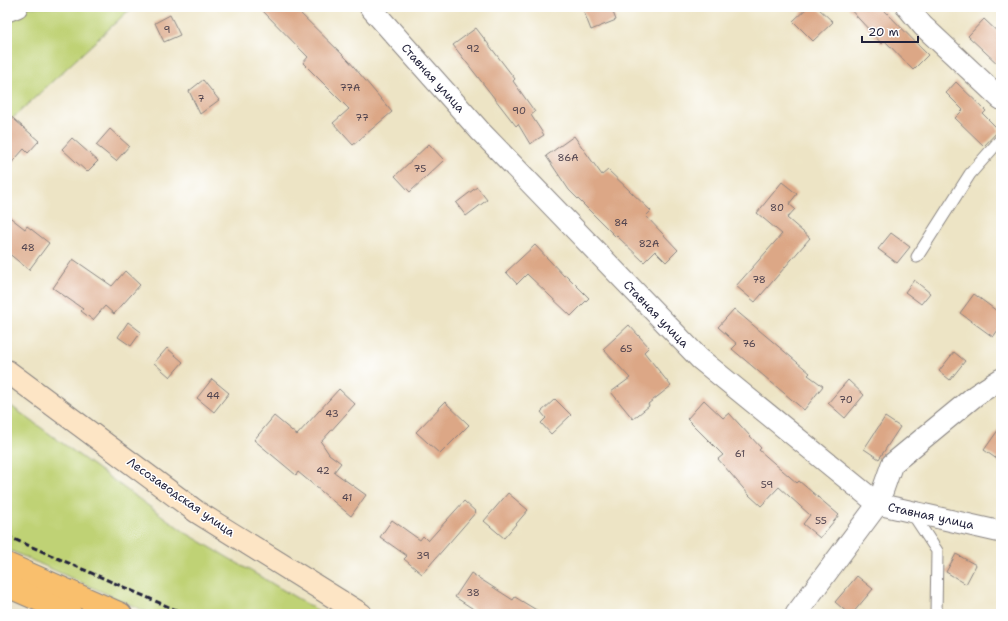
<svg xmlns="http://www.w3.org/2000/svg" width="1008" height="621" font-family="'Shantell Sans',sans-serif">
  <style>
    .built { fill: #ded3b5 }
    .green { fill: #bfd275; stroke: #707a58 }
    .building { fill: #dca786 }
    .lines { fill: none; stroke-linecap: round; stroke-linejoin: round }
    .lane-casing { stroke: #888380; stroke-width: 13 }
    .street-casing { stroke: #888380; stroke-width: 23 }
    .secondary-casing { stroke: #888380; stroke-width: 24 }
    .primary-casing { stroke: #888380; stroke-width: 24 }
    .lane { stroke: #fff; stroke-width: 11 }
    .street { stroke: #fff; stroke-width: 21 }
    .secondary { stroke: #fde5c5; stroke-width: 22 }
    .primary { stroke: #f9bf6d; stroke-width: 22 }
    .rail { stroke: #22223b; stroke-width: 3; stroke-dasharray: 6 3; stroke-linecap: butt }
    .labels { text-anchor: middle; stroke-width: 3; stroke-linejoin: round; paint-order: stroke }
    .number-label { font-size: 10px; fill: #50434e }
    .street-label { font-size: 12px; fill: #22223b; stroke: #fff }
  </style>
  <rect width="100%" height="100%" fill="#fff"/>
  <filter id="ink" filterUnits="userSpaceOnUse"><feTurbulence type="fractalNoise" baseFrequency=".025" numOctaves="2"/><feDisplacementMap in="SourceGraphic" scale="8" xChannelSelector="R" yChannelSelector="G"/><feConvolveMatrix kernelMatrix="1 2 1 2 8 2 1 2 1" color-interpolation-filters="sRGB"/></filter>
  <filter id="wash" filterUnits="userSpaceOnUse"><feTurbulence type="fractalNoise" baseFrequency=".012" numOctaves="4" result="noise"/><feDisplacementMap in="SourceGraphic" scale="16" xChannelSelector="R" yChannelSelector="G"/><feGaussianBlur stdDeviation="0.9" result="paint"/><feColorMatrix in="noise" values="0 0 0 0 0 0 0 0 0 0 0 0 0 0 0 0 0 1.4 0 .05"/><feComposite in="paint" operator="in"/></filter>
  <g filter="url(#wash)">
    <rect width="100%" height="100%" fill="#ede4c5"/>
    <!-- built -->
    <polygon class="built" points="17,590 71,614 8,614"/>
    <!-- green -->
    <g class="green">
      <polygon points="7,7 136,7 127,12 13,118 7,121"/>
      <polygon points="7,403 186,533 324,614 151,614 7,549"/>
    </g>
    <g id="blocks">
      <!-- building -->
      <g class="building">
        <polygon points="259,7 294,7 349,61 392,112 353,145 333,123 349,109 303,63 308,57"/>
        <polygon points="582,7 611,7 616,20 591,30"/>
        <polygon points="808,7 817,7 833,22 813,41 793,21"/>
        <polygon points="848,7 881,7 928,55 913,70 885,41 882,44"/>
        <polygon points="170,15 180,35 164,42 155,23"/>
        <polygon points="984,19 1001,35 1001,67 968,36"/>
        <polygon points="476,28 515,79 513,81 535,112 531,115 544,135 530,144 518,124 516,126 453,45"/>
        <polygon points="203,80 219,100 200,114 189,91"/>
        <polygon points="956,82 986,111 983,114 999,130 984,146 955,118 963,110 946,93"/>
        <polygon points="7,113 39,141 28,153 24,149 7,168"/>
        <polygon points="110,129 129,146 116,161 96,145"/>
        <polygon points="574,136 602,175 608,170 651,211 646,216 678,250 666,262 655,251 644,262 617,236 616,237 569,190 546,156"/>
        <polygon points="72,138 98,161 87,172 62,149"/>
        <polygon points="429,144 444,160 410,192 395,176"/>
        <polygon points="782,182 797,194 789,204 795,209 787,218 810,238 755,302 736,286 782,234 757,213"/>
        <polygon points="477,187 487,200 466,216 456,203"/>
        <polygon points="7,215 25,229 27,226 49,243 29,270 7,252"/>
        <polygon points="891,233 910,247 897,263 878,249"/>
        <polygon points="535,245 564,276 566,275 589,298 571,316 527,274 517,284 506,272"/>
        <polygon points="73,259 112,286 125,271 140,285 114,314 105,306 93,320 81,311 83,309 53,288"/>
        <polygon points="914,280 930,293 921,304 905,292"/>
        <polygon points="974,294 1001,314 1001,326 993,337 960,313"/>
        <polygon points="734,309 810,373 808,375 823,386 804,410 732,349 737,344 718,327"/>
        <polygon points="128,322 141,332 131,346 118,337"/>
        <polygon points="629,325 649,347 644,352 671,386 648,404 649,406 633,419 611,392 630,378 603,349"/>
        <polygon points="167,348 183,362 170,377 154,363"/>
        <polygon points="954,352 965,361 950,380 939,371"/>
        <polygon points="212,379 229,393 214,412 197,398"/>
        <polygon points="848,380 864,395 845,418 828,403"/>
        <polygon points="339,389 355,404 321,442 329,454 341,463 334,472 366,495 351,516 298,472 296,475 254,440 274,416 297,435"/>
        <polygon points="555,399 571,415 551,434 541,423 546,418 541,412"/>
        <polygon points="704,400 723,418 729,413 761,448 759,450 797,483 799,481 839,515 820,538 803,524 810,515 779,487 761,506 749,495 718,459 723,455 687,419"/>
        <polygon points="445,402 469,425 440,454 416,432"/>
        <polygon points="885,417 900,427 879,459 864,449"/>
        <polygon points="1001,426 1001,462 984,450"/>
        <polygon points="508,493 528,510 504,538 484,521"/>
        <polygon points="464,501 476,512 422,574 404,559 407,556 380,537 392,520 420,540 423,536 428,541"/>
        <polygon points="956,554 976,565 966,584 946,572"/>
        <polygon points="471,573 513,600 515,597 543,614 481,614 455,597"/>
        <polygon points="857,576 873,589 852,614 849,614 835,602"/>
      </g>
    </g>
  </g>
  <g filter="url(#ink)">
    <use href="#blocks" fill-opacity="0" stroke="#888380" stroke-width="1"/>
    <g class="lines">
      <defs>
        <g id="lane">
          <polyline points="917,257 970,174 1001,139"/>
          <polyline points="912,513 937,551 936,614"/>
        </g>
        <g id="street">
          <polyline points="370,7 481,132 700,359 878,504 1001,532"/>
          <polyline points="907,7 923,26 1001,99"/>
          <polyline points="7,11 17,7"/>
          <polyline points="796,614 878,504 892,464 976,395 1001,379"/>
        </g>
        <polyline id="secondary" points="7,371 197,512 361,614"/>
        <g id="primary">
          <polyline points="7,564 121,614"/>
          <polyline points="7,586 71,614"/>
        </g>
      </defs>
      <!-- lane casing -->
      <use href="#lane" class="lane-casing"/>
      <!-- street casing -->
      <use href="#street" class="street-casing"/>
      <!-- secondary casing -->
      <use href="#secondary" class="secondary-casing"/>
      <!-- primary casing -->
      <use href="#primary" class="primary-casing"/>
      <!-- lane -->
      <use href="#lane" class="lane"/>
      <!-- street -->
      <use href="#street" class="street"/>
      <!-- secondary -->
      <use href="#secondary" class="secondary"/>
      <!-- primary -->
      <use href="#primary" class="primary"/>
      <!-- rail -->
      <polyline class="rail" points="7,536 185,614"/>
    </g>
  </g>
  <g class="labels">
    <!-- number labels -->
    <g class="number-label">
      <text x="167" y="33">9</text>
      <text x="473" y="52">92</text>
      <text x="350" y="91">77А</text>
      <text x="201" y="102">7</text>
      <text x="519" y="114">90</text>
      <text x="362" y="121">77</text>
      <text x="568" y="161">86А</text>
      <text x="420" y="172">75</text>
      <text x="777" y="211">80</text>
      <text x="621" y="226">84</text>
      <text x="649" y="247">82А</text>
      <text x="28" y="251">48</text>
      <text x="759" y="283">78</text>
      <text x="749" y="347">76</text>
      <text x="626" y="352">65</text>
      <text x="213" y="399">44</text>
      <text x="846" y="403">70</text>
      <text x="332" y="417">43</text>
      <text x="740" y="457">61</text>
      <text x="323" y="474">42</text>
      <text x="767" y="488">59</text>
      <text x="347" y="501">41</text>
      <text x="821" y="524">55</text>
      <text x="423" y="559">39</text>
      <text x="473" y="596">38</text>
    </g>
    <!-- street labels -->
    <g class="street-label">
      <text transform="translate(433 78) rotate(48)" y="4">Ставная улица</text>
      <text transform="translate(656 314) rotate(46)" y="4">Ставная улица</text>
      <text transform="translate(181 497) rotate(35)" y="4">Лесозаводская улица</text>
      <text transform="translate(931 516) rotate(12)" y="4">Ставная улица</text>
    </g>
  </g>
  <!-- margin -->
  <rect width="1008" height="621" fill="none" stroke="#fff" stroke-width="24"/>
  <!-- scale -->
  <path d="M862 36v6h56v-6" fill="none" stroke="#22223b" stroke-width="2"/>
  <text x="868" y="36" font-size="12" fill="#22223b" stroke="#ffffff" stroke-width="3" paint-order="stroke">20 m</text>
</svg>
